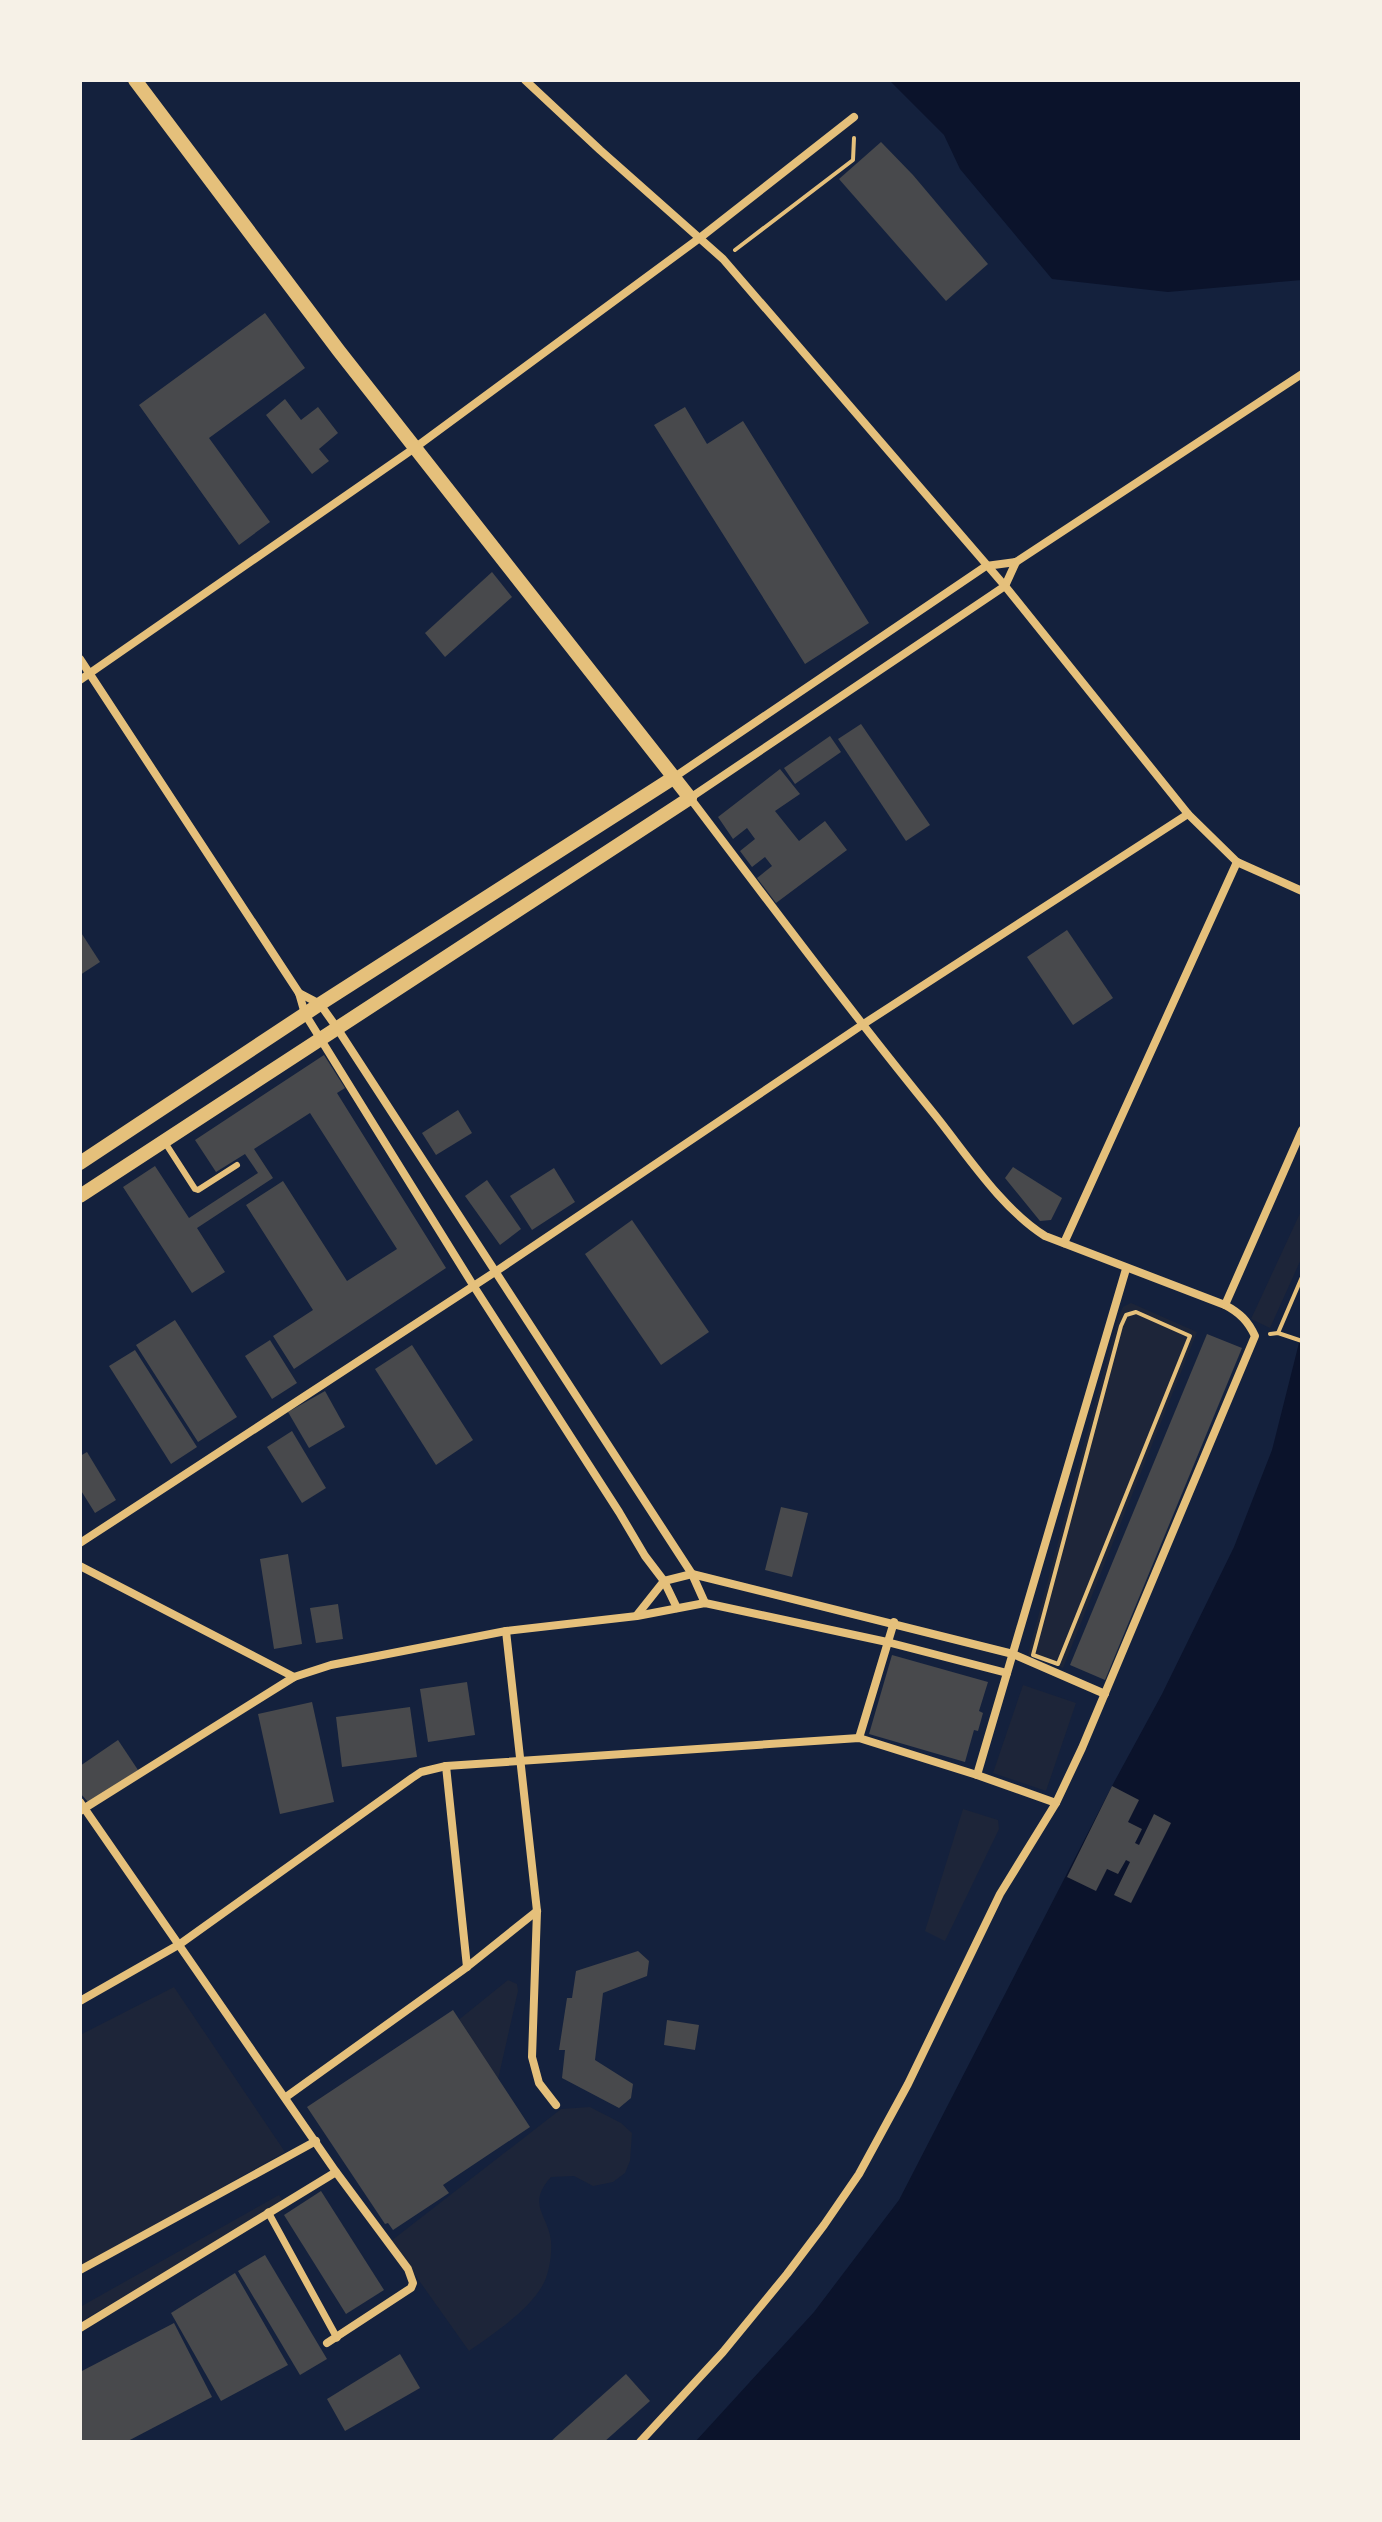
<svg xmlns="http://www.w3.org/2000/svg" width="1382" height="2522" font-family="Ubuntu,sans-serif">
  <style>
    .green { fill: #1d2539 }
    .water { fill: #0b132b }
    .building { fill: #48494c }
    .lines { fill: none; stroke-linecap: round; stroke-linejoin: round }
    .path { stroke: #e5c07b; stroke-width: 4 }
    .service { stroke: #e5c07b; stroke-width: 6 }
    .pedestrian { stroke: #e5c07b; stroke-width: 7 }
    .minor { stroke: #e5c07b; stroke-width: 8 }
    .tertiary { stroke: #e5c07b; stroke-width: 14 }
  </style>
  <rect width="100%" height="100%" fill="#14213d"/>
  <!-- green -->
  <g class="green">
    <polygon points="1302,1209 1302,1257 1270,1328 1251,1319"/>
    <polygon points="1131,1303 1197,1332 1063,1668 1028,1655 1118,1318 1123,1307"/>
    <polygon points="1023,1685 1076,1703 1046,1791 993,1773"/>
    <polygon points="963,1809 998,1820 999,1829 945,1941 925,1931"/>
    <polygon points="508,1980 517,1984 518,1991 497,2084 456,2022"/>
    <polygon points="174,1987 285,2152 80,2267 80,2035"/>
    <path d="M 590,2107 L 621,2123 L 632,2133 L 630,2161 L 625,2173 L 613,2182 L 593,2186 L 574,2176 L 551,2177 C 526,2205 548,2214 551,2241 C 552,2252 550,2267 546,2278 C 535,2307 494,2333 469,2351 L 391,2241 L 561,2109 Z"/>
    <polygon points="279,2195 288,2208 264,2215 80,2322 80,2307"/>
  </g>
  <!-- water -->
  <g class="water">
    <polygon points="889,80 1302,80 1302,280 1168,292 1052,279 960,169 944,135"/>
    <polygon points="1302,1331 1302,2442 695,2442 814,2312 899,2200 1112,1786 1162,1694 1234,1547 1272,1450"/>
  </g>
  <!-- building -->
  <g class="building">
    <polygon points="881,142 913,175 988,264 946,301 839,179"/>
    <polygon points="265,313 305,368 209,438 270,522 239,545 139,405"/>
    <polygon points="285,399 301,420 318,407 338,433 319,449 329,461 312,474 266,415"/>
    <polygon points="685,407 707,444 743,421 869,623 805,664 654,425"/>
    <polygon points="492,572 512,597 445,657 425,633"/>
    <polygon points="861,724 930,825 906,841 838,739"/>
    <polygon points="830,736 841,752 795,784 784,768"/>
    <polygon points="780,769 800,794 775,811 799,841 825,821 847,850 776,903 757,878 772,866 765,857 752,867 740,851 755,839 747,828 733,839 718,817"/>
    <polygon points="1067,930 1113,998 1073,1025 1027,957"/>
    <polygon points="80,931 100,962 80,975"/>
    <polygon points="324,1055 345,1088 337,1093 446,1268 294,1369 273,1336 313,1310 246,1205 283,1181 347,1281 397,1249 310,1113 254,1149 273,1178 197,1228 225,1272 192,1293 123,1187 155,1166 189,1218 258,1173 245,1154 216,1172 195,1140"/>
    <polygon points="458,1110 472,1133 436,1155 422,1133"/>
    <polygon points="1013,1167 1062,1198 1051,1220 1040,1221 1005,1178"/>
    <polygon points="554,1168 575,1202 532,1230 510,1196"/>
    <polygon points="487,1180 521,1229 500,1245 465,1196"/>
    <polygon points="632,1220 709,1332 661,1365 585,1254"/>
    <polygon points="175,1320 237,1417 198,1442 136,1345"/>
    <polygon points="1207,1334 1242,1348 1105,1680 1070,1665"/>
    <polygon points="270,1340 297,1383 272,1399 245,1356"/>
    <polygon points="412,1345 473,1440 436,1465 375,1369"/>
    <polygon points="135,1350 197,1447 171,1464 109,1366"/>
    <polygon points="325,1391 345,1427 309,1448 288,1412"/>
    <polygon points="292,1431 326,1488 302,1503 267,1447"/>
    <polygon points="87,1452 116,1500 95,1513 80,1489 80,1456"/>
    <polygon points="781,1507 808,1513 792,1577 765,1570"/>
    <polygon points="288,1554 302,1644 274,1649 260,1559"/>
    <polygon points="338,1604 343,1639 316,1643 310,1608"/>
    <polygon points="892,1655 988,1682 979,1711 983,1713 978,1731 974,1730 965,1762 869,1734"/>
    <polygon points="467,1682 475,1735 428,1742 420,1689"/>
    <polygon points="312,1702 334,1802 280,1814 258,1714"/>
    <polygon points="410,1707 417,1757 342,1767 336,1717"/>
    <polygon points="118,1740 138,1770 89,1803 80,1793 80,1766"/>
    <polygon points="1112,1786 1139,1800 1128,1822 1142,1829 1135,1843 1139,1845 1154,1814 1171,1823 1131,1903 1114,1895 1130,1862 1126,1860 1118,1874 1107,1869 1096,1891 1067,1877"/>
    <polygon points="638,1951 649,1961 647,1976 603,1993 595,2060 633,2084 631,2098 619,2108 562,2078 565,2050 559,2050 567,1998 572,1998 576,1971"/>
    <polygon points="453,2010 530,2127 443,2185 449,2193 393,2230 388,2223 385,2224 307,2107"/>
    <polygon points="667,2020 699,2025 695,2050 664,2045"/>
    <polygon points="321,2191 384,2290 346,2314 284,2215"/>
    <polygon points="265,2255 327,2359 300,2375 238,2271"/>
    <polygon points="235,2273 288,2365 221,2401 171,2313"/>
    <polygon points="174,2323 212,2397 126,2442 80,2442 80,2372"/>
    <polygon points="400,2354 420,2388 345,2431 327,2399"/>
    <polygon points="626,2374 650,2401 604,2442 550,2442"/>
  </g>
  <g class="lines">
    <!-- path -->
    <g class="path">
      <polyline points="735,250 853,160 854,138"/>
      <polygon points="1136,1312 1190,1336 1058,1664 1033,1655 1121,1326 1126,1315"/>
      <polyline points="1278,1333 1302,1277"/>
      <polyline points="1270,1334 1278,1333 1302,1341"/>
    </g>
    <!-- service -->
    <polyline class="service" points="164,1141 195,1189 198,1190 237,1165"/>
    <!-- pedestrian -->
    <polyline class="pedestrian" points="268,2212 337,2338"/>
    <!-- minor -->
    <g class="minor">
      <polyline points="525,80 600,150 723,259 1005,586 1188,814 1237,862 1302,891"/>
      <polyline points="80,659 299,993 305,1014 473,1285 619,1512 645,1556 664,1581 677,1608"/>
      <polyline points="80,680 416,447 701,237 854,117"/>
      <polyline points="673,778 986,566 1016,562 1302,374"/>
      <polyline points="299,993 320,1004 337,1028 692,1574 705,1603"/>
      <polyline points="1064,1243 1237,862"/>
      <polyline points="1225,1305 1302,1130"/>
      <polyline points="80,1543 495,1272 862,1025 1188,814"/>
      <polyline points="80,1566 294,1677"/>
      <polyline points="637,1615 664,1581 692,1574 1013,1654 1105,1694"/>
      <polyline points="506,1631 537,1911 532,2057 539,2083 556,2105"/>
      <polyline points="859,1738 894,1622"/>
      <polyline points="446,1766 467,1967"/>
      <polyline points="977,1775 1126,1269"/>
      <polyline points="80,1802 336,2172 408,2269 413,2283 411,2288 327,2343"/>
      <polyline points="80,1811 294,1677 331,1665 506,1631 637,1616 705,1603 887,1642 1007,1673"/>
      <polyline points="80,2001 180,1944 412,1778 421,1772 446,1766 859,1738 977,1775 1056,1803"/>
      <polyline points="286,2097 467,1967 537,1911"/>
      <polyline points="80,2270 316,2141"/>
      <polyline points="80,2328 336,2172"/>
      <path d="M 640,2442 L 723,2352 L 787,2274 L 824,2225 L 859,2174 L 908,2084 L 1000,1894 L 1056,1803 L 1082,1748 L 1255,1336 C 1248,1321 1240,1313 1225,1305 L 1045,1236 C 1002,1209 967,1155 935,1115 C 851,1012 771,905 690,798 L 1005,586 L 1016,562"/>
    </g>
    <!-- tertiary -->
    <g class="tertiary">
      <polyline points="80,1163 320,1004 673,778"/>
      <polyline points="80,1196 690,798 339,351 135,80"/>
    </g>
  </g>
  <!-- border -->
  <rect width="1382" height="2522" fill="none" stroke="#f6f1e7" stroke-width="164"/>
</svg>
